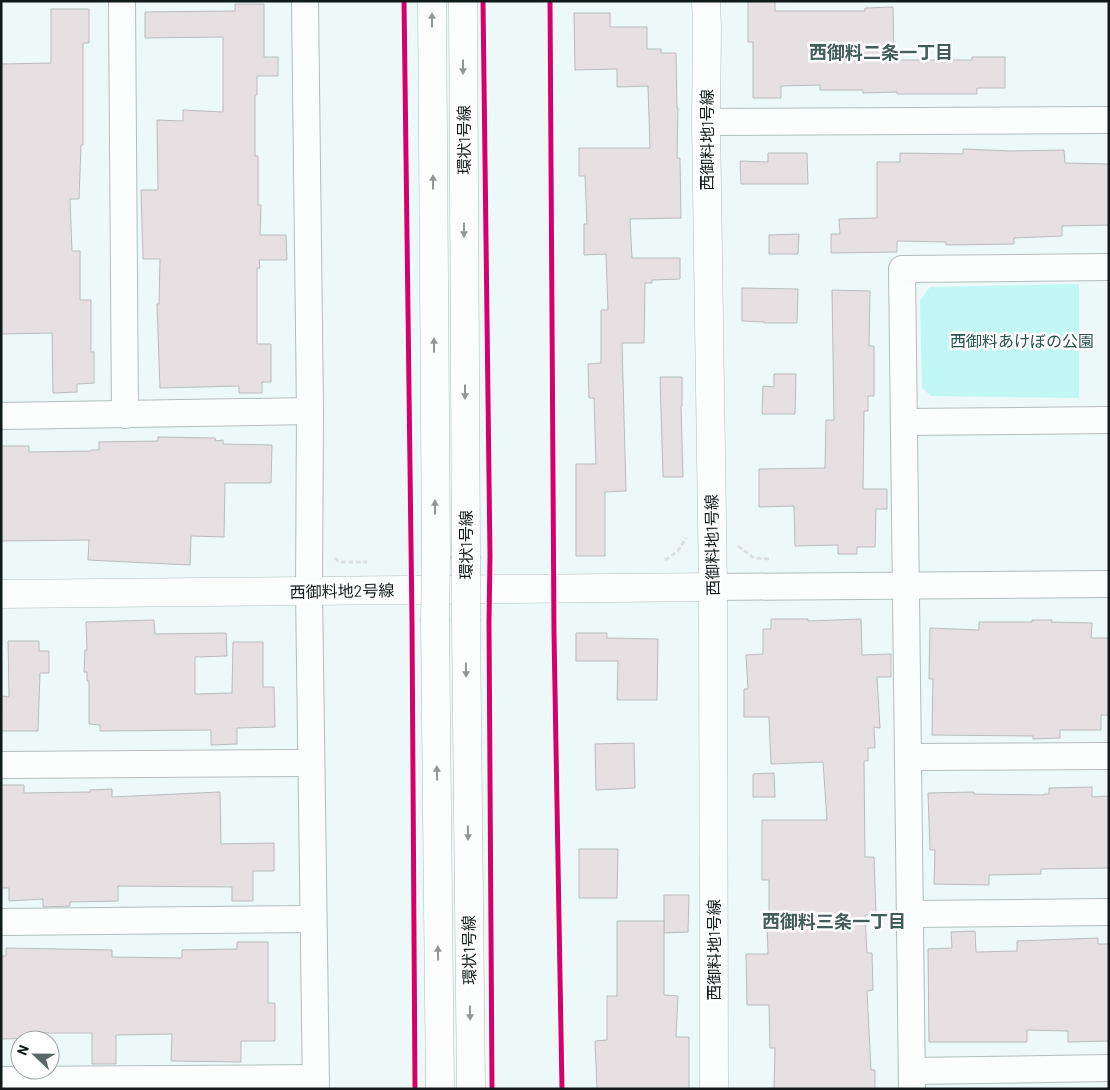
<svg xmlns="http://www.w3.org/2000/svg" width="1110" height="1090" font-family="Barlow,'Noto Sans JP',sans-serif">
  <style>
    .green { fill: #c1f8f4 }
    .building { fill: #e7e0e3; stroke: #babbbc }
    .lines { fill: none; stroke-linecap: round; stroke-linejoin: round }
    .minor-casing { stroke: #b2bdbc; stroke-width: 28 }
    .tertiary-casing { stroke: #b2bdbc; stroke-width: 29 }
    .primary-casing { stroke: #b2bdbc; stroke-width: 29 }
    .path { stroke: #dde0e0; stroke-width: 3; stroke-dasharray: 5 2.5; stroke-linecap: butt }
    .minor { stroke: #fcfefe; stroke-width: 26 }
    .tertiary { stroke: #fcfefe; stroke-width: 28 }
    .primary { stroke: #fcfefe; stroke-width: 28 }
    .primary-bridge-casing { stroke: #b2bdbc; stroke-width: 29; stroke-linecap: butt }
    .primary-bridge { stroke: #fcfefe; stroke-width: 28 }
    .cycleway-casing { stroke: #fff; stroke-width: 8 }
    .cycleway { stroke: #d6006c; stroke-width: 5 }
    .oneway { fill: #919797 }
    .labels { text-anchor: middle; stroke-width: 5; stroke-linejoin: round; paint-order: stroke }
    .street-label { font-size: 16px; fill: #0f1a19; stroke: #fff }
    .park-label { font-size: 16px; fill: #26524f; stroke: #fff }
    .neighbourhood-label { font-size: 18px; font-weight: bold; fill: #415c59; stroke: #fff }
  </style>
  <rect width="100%" height="100%" fill="#ecf9f8"/>
  <!-- green -->
  <polygon class="green" points="1079,284 1079,398 931,396 922,388 920,300 930,287"/>
  <!-- building -->
  <g class="building">
    <polygon points="748,1 775,1 775,11 865,11 865,8 893,7 894,60 972,60 972,57 1005,57 1005,88 977,88 977,94 897,94 897,92 863,93 863,90 820,90 820,85 781,86 781,98 753,98 753,42 748,42"/>
    <polygon points="235,4 264,4 264,57 278,57 278,76 257,76 257,95 255,95 255,156 258,156 258,205 261,205 260,235 286,235 287,260 259,260 260,268 257,268 257,344 271,344 271,382 262,382 262,393 239,393 239,386 160,388 157,304 159,304 160,259 143,259 141,190 158,190 157,120 183,121 183,110 223,112 223,37 145,38 145,12 235,11"/>
    <polygon points="51,9 89,9 89,43 83,43 83,145 81,145 79,199 70,199 72,251 80,251 80,300 91,300 91,352 94,352 94,383 77,384 77,392 53,393 52,333 1,334 1,64 51,63"/>
    <polygon points="574,13 610,13 610,27 647,27 647,49 661,49 661,53 676,53 677,108 678,108 677,158 680,158 681,218 630,219 632,258 680,258 680,279 652,280 652,283 645,283 644,343 622,343 626,491 605,492 605,556 576,556 576,464 596,464 594,398 589,398 588,364 601,363 601,310 608,310 606,254 584,255 584,224 587,224 585,176 579,176 579,148 650,148 648,86 617,87 617,69 575,70"/>
    <polygon points="963,149 1011,151 1064,150 1065,163 1109,164 1109,225 1062,226 1062,236 1014,238 1014,244 946,245 946,242 897,241 897,252 831,253 831,234 840,234 839,219 877,218 877,162 900,162 900,153 963,154"/>
    <polygon points="768,153 807,153 808,184 741,184 740,161 768,162"/>
    <polygon points="799,234 798,254 769,254 769,235"/>
    <polygon points="742,288 798,289 797,323 764,323 764,322 742,321"/>
    <polygon points="832,290 870,291 869,346 874,346 874,396 868,396 868,411 864,411 863,489 887,489 887,509 876,509 875,547 857,547 857,554 838,554 838,545 795,546 794,506 759,507 759,469 825,468 826,420 834,420"/>
    <polygon points="774,374 796,374 795,414 762,414 763,386 774,387"/>
    <polygon points="660,377 682,377 682,406 681,406 683,477 663,477"/>
    <polygon points="158,437 215,438 216,441 223,440 223,444 272,445 271,483 225,483 224,537 191,536 190,565 88,560 89,540 1,541 1,446 29,446 29,452 91,451 91,450 99,450 99,442 158,441"/>
    <polygon points="771,619 808,619 808,621 861,619 862,655 891,654 891,677 877,677 880,728 874,727 875,748 868,748 868,761 864,761 865,857 874,857 876,915 865,915 867,953 872,953 873,990 867,991 871,1070 875,1070 875,1089 774,1089 775,1048 770,1048 769,1005 747,1005 746,954 768,954 767,920 769,920 769,880 762,880 762,820 827,820 823,762 771,764 769,717 744,717 744,689 748,689 746,655 763,654 763,629 771,629"/>
    <polygon points="154,620 155,634 226,633 227,656 195,657 195,694 232,693 233,642 263,642 263,687 274,687 275,727 237,728 237,744 211,745 211,730 100,731 100,725 89,724 89,681 87,681 87,672 84,672 85,650 87,650 86,622"/>
    <polygon points="1032,620 1052,620 1051,622 1092,623 1091,638 1109,638 1109,715 1101,715 1101,730 1060,730 1060,738 1033,739 1033,736 932,735 933,679 929,679 930,628 979,630 979,622 1032,622"/>
    <polygon points="576,633 607,633 607,638 658,639 657,700 617,700 618,661 576,661"/>
    <polygon points="8,641 39,641 39,651 49,651 49,673 40,673 38,731 1,731 2,696 9,697"/>
    <polygon points="634,743 635,788 596,790 595,744"/>
    <polygon points="774,773 775,797 753,797 753,774"/>
    <polygon points="1,785 24,785 24,793 90,792 90,790 112,789 112,797 220,792 221,844 274,843 274,871 253,871 253,901 232,901 232,887 118,886 118,901 70,902 70,906 43,907 43,899 9,901 9,888 1,888"/>
    <polygon points="1092,787 1092,797 1109,796 1109,868 1041,869 1041,874 989,875 989,885 934,884 935,850 930,850 928,793 974,792 974,794 1044,795 1044,794 1049,794 1049,788"/>
    <polygon points="579,849 618,849 617,898 579,898"/>
    <polygon points="664,895 689,895 688,932 664,933"/>
    <polygon points="617,921 664,921 664,995 678,996 676,1037 689,1037 689,1089 597,1089 595,1041 607,1040 607,996 617,996"/>
    <polygon points="975,931 976,952 1017,951 1017,941 1098,938 1098,944 1109,944 1109,1041 1068,1042 1068,1031 1027,1030 1027,1042 929,1042 928,949 952,948 951,932"/>
    <polygon points="237,942 268,942 268,1003 275,1003 275,1041 241,1041 241,1062 171,1061 172,1034 116,1035 116,1064 92,1064 92,1033 35,1033 35,1038 1,1039 1,956 6,956 6,948 112,950 112,957 182,958 182,950 237,949"/>
  </g>
  <g class="lines">
    <defs>
      <g id="minor">
        <polyline points="122,1 125,415"/>
        <polyline points="305,1 310,411 309,591 316,1089"/>
        <polyline points="706,122 1109,120"/>
        <polyline points="1,416 310,411"/>
        <polyline points="904,422 1109,420"/>
        <polyline points="713,587 1109,584"/>
        <polyline points="908,757 1109,756"/>
        <polyline points="1,765 311,763"/>
        <polyline points="910,914 1109,912"/>
        <polyline points="1,922 313,919"/>
        <polyline points="912,1071 1109,1068"/>
        <polyline points="1,1080 316,1078"/>
        <polyline points="912,1089 902,269 1109,267"/>
      </g>
      <g id="tertiary">
        <polyline points="706,1 707,28 706,122 713,587 714,1089"/>
        <polyline points="1,594 713,587"/>
      </g>
      <g id="primary">
        <polyline points="432,1 436,556"/>
        <polyline points="463,1 466,556"/>
        <polyline points="435,622 440,1089"/>
        <polyline points="466,622 471,1089"/>
      </g>
    </defs>
    <!-- minor casing -->
    <use href="#minor" class="minor-casing"/>
    <!-- tertiary casing -->
    <use href="#tertiary" class="tertiary-casing"/>
    <!-- primary casing -->
    <use href="#primary" class="primary-casing"/>
    <!-- path -->
    <g class="path">
      <polyline points="738,546 754,558 770,559"/>
      <polyline points="335,558 339,562 367,562"/>
      <polyline points="665,560 678,551 686,538"/>
    </g>
    <!-- minor -->
    <use href="#minor" class="minor"/>
    <!-- tertiary -->
    <use href="#tertiary" class="tertiary"/>
    <!-- primary -->
    <use href="#primary" class="primary"/>
    <defs>
      <g id="primary-bridge">
        <polyline points="435,622 436,556"/>
        <polyline points="466,622 466,556"/>
      </g>
    </defs>
    <!-- primary-bridge casing -->
    <use href="#primary-bridge" class="primary-bridge-casing"/>
    <!-- primary-bridge -->
    <use href="#primary-bridge" class="primary-bridge"/>
    <defs>
      <g id="cycleway">
        <polyline points="404,1 412,622 415,1089"/>
        <polyline points="483,1 490,556 489,622 492,1089"/>
        <polyline points="550,1 554,633 562,1089"/>
      </g>
    </defs>
    <!-- cycleway casing -->
    <use href="#cycleway" class="cycleway-casing"/>
    <!-- cycleway -->
    <use href="#cycleway" class="cycleway"/>
  </g>
  <!-- one-way arrows -->
  <defs><path id="oneway-solid" d="M-6-.8H1V-3.2L6.5 0L1 3.2V.8H-6Z" transform="scale(1.25)"/></defs>
  <g class="oneway">
    <use href="#oneway-solid" transform="translate(432 20) rotate(-90)"/>
    <use href="#oneway-solid" transform="translate(463 67) rotate(90)"/>
    <use href="#oneway-solid" transform="translate(433 182) rotate(-90)"/>
    <use href="#oneway-solid" transform="translate(464 230) rotate(90)"/>
    <use href="#oneway-solid" transform="translate(434 345) rotate(-90)"/>
    <use href="#oneway-solid" transform="translate(465 392) rotate(90)"/>
    <use href="#oneway-solid" transform="translate(435 507) rotate(-90)"/>
    <use href="#oneway-solid" transform="translate(466 670) rotate(89)"/>
    <use href="#oneway-solid" transform="translate(437 773) rotate(-91)"/>
    <use href="#oneway-solid" transform="translate(468 833) rotate(89)"/>
    <use href="#oneway-solid" transform="translate(438 953) rotate(-91)"/>
    <use href="#oneway-solid" transform="translate(470 1013) rotate(89)"/>
  </g>
  <g class="labels">
    <!-- street labels -->
    <g class="street-label">
      <text transform="translate(464 140) rotate(-90)" y="6">環状1号線</text>
      <text transform="translate(707 140) rotate(-90)" y="6">西御料地1号線</text>
      <text transform="translate(466 545) rotate(-90)" y="6">環状1号線</text>
      <text transform="translate(712 545) rotate(-91)" y="6">西御料地1号線</text>
      <text transform="translate(342 591) rotate(-1)" y="6">西御料地2号線</text>
      <text transform="translate(469 950) rotate(-91)" y="6">環状1号線</text>
      <text transform="translate(714 950) rotate(-90)" y="6">西御料地1号線</text>
    </g>
    <!-- park labels -->
    <g class="park-label">
      <text x="1022" y="347">西御料あけぼの公園</text>
    </g>
    <!-- neighbourhood labels -->
    <g class="neighbourhood-label">
      <text x="881" y="59">西御料二条一丁目</text>
      <text x="834" y="928">西御料三条一丁目</text>
    </g>
  </g>
  <!-- border -->
  <rect width="1110" height="1090" fill="none" stroke="#0f1a19" stroke-width="5"/>
  <!-- north arrow -->
  <g transform="translate(35 1055) rotate(292)"><circle r="24" fill="#ffffff" stroke="#9fa3a3"/>
  <path d="M0-4L9 19L0 12L-9 19Z" fill="#5c6867"/>
  <text y="-8" font-size="14" font-weight="bold" text-anchor="middle" fill="#0f1a19">N</text>
  </g>
</svg>
